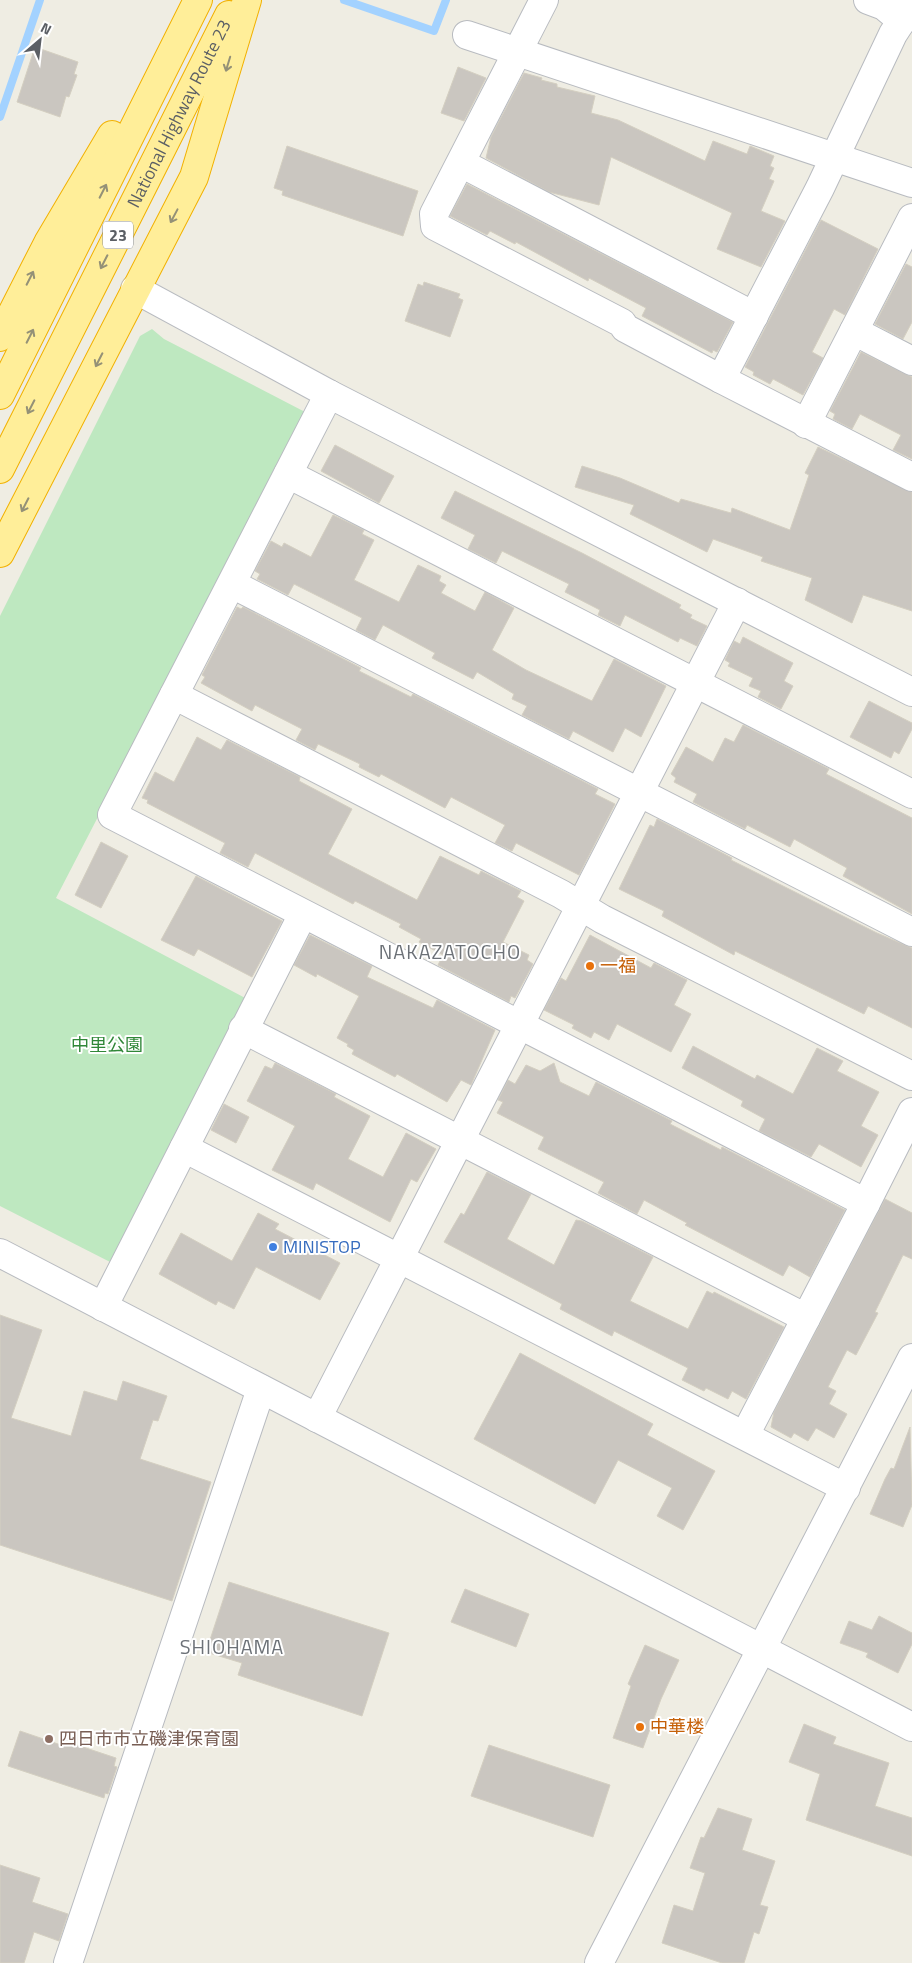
<svg xmlns="http://www.w3.org/2000/svg" width="912" height="1963" font-family="'Titillium Web','Noto Sans JP',sans-serif">
  <style>
    .green { fill: #bee8c0 }
    .lines { fill: none; stroke-linecap: round; stroke-linejoin: round }
    .stream { stroke: #a3d2ff; stroke-width: 8 }
    .building { fill: #cac6c0; stroke: #d4cfc1 }
    .minor-casing { stroke: #b8bbc0; stroke-width: 30 }
    .tertiary-casing { stroke: #b8bbc0; stroke-width: 30 }
    .trunk-casing { stroke: #f2b100; stroke-width: 30 }
    .minor { stroke: #fff; stroke-width: 28 }
    .tertiary { stroke: #fff; stroke-width: 28 }
    .trunk { stroke: #fe9; stroke-width: 28 }
    .oneway { stroke: #949177 }
    .food-dot { fill: #e8710a; stroke: #fff; stroke-width: 2 }
    .shop-dot { fill: #3f7fe0; stroke: #fff; stroke-width: 2 }
    .education-dot { fill: #8d6e63; stroke: #fff; stroke-width: 2 }
    .labels { text-anchor: middle; stroke-width: 4; stroke-linejoin: round; paint-order: stroke }
    .shield { fill: #fff; stroke: #8c8f93; stroke-width: 1 }
    .shield-label { font-size: 16px; font-weight: bold; fill: #5b5f65 }
    .street-label { font-size: 18px; fill: #5b5f65; stroke: #fff }
    .food-label { font-size: 18px; fill: #c56008; stroke: #fff; text-anchor: start }
    .park-label { font-size: 18px; fill: #308738; stroke: #fff }
    .shop-label { font-size: 18px; fill: #366cbe; stroke: #fff; text-anchor: start }
    .education-label { font-size: 18px; fill: #785e54; stroke: #fff; text-anchor: start }
    .quarter-label { font-size: 20px; letter-spacing: 1px; fill: #6c7177; stroke: #fff }
  </style>
  <rect width="100%" height="100%" fill="#efede3"/>
  <!-- green -->
  <polygon class="green" points="152,329 164,339 307,413 56,898 249,1000 114,1264 0,1206 0,616 140,336"/>
  <g class="lines">
    <!-- stream -->
    <g class="stream">
      <polyline points="344,0 434,31 446,0"/>
      <polyline points="0,117 40,0"/>
    </g>
  </g>
  <!-- building -->
  <g class="building">
    <polygon points="35,47 78,62 74,74 77,75 69,97 66,96 60,117 17,102"/>
    <polygon points="458,67 486,78 464,121 441,113"/>
    <polygon points="524,73 542,78 541,80 557,84 557,87 595,96 591,113 618,120 705,161 713,141 747,154 750,146 774,156 770,166 774,168 769,179 774,181 761,211 785,221 761,267 717,249 732,213 611,157 599,205 549,192 486,158 491,137"/>
    <polygon points="287,146 418,191 403,236 282,195 283,191 274,188"/>
    <polygon points="467,184 733,322 717,352 713,350 712,353 642,316 646,308 589,278 588,281 516,242 515,244 490,231 487,235 450,216"/>
    <polygon points="821,220 878,249 845,315 834,309 812,352 823,358 803,395 773,379 770,384 753,375 754,372 745,367"/>
    <polygon points="906,264 912,267 912,322 903,339 875,324"/>
    <polygon points="424,282 460,294 458,298 463,300 450,337 405,321 418,284 423,286"/>
    <polygon points="861,352 912,377 912,459 893,450 901,435 860,414 852,429 833,419 835,414 830,411"/>
    <polygon points="335,445 394,476 379,503 321,471"/>
    <polygon points="818,447 912,492 912,611 863,595 852,623 805,600 812,578 761,561 763,557 713,539 707,552 630,514 634,505 575,487 582,466 620,478 679,503 681,499 731,513 732,508 790,530 809,475 805,473"/>
    <polygon points="455,491 582,553 681,605 679,608 692,615 690,618 707,626 697,646 680,638 678,642 625,615 620,626 598,615 600,610 565,592 569,584 502,551 496,563 468,549 475,535 441,518"/>
    <polygon points="333,515 364,530 362,534 374,540 354,580 399,602 418,565 441,576 439,581 446,585 441,593 475,611 485,592 514,608 492,650 526,670 592,701 614,659 666,686 641,737 625,728 613,752 573,731 569,739 522,715 527,706 512,699 514,694 477,672 473,679 432,658 435,653 383,625 375,640 356,630 362,618 294,584 288,595 257,579 260,574 255,571 271,541 282,547 284,543 311,557"/>
    <polygon points="237,607 241,609 243,607 361,668 359,671 411,697 413,694 598,789 595,794 615,804 579,875 516,843 512,851 495,843 505,825 451,797 445,808 381,774 379,777 359,767 360,764 318,744 315,750 296,740 302,729 255,705 252,711 201,683 205,677 202,675"/>
    <polygon points="743,637 793,663 784,681 793,686 781,709 758,697 761,691 749,686 753,678 728,666 730,663 725,660 734,641 740,644"/>
    <polygon points="869,701 912,723 912,729 899,754 894,751 891,758 850,737"/>
    <polygon points="743,725 829,769 826,774 912,818 912,914 843,876 847,868 794,839 790,847 747,825 745,829 693,802 697,794 674,782 676,778 671,774 686,747 713,762 725,738 734,742"/>
    <polygon points="197,737 221,750 227,740 300,777 299,781 352,809 328,854 417,900 440,856 479,875 481,871 521,891 517,897 524,901 503,942 529,955 527,960 533,964 515,998 511,996 509,1002 438,965 443,955 419,942 421,939 399,927 401,924 355,901 353,904 255,853 248,867 220,853 225,843 147,803 148,800 142,798 155,772 174,782"/>
    <polygon points="657,819 732,858 731,860 877,933 912,948 912,1028 868,1006 864,1014 735,951 734,955 662,916 664,911 619,889 650,825 654,827"/>
    <polygon points="101,842 128,856 101,908 75,895"/>
    <polygon points="196,876 282,921 252,977 198,949 194,956 161,940"/>
    <polygon points="310,935 372,966 367,977 433,1008 437,1000 495,1030 471,1085 461,1080 447,1102 397,1074 395,1077 352,1054 354,1050 347,1046 348,1044 337,1038 359,996 317,974 316,977 294,965"/>
    <polygon points="590,935 651,968 654,963 687,980 674,1005 691,1014 671,1052 617,1024 609,1040 594,1032 591,1038 572,1028 574,1025 544,1010 561,978 566,981"/>
    <polygon points="693,1046 755,1079 757,1075 793,1094 817,1048 843,1061 837,1071 879,1092 861,1126 878,1135 861,1167 819,1144 811,1157 759,1131 765,1119 741,1106 743,1101 682,1068"/>
    <polygon points="275,1063 336,1094 334,1097 370,1116 348,1159 383,1177 406,1133 436,1149 417,1182 411,1179 390,1222 316,1183 313,1190 272,1170 295,1126 247,1101 265,1066 272,1069"/>
    <polygon points="554,1063 560,1082 589,1096 596,1082 672,1121 670,1124 721,1150 722,1147 845,1210 810,1277 789,1265 783,1276 685,1225 687,1223 644,1200 637,1214 598,1193 604,1182 538,1149 544,1137 497,1113 503,1102 498,1100 508,1080 515,1084 526,1065 540,1071"/>
    <polygon points="224,1104 249,1117 236,1143 211,1130"/>
    <polygon points="487,1172 531,1194 507,1239 554,1265 576,1220 582,1221 653,1257 630,1301 688,1329 707,1291 713,1294 714,1292 784,1327 746,1399 732,1391 728,1399 706,1388 704,1391 682,1380 688,1368 614,1331 612,1336 560,1309 562,1304 444,1242 461,1213 464,1215"/>
    <polygon points="885,1199 912,1213 912,1259 903,1255 875,1312 878,1313 856,1355 847,1350 828,1387 836,1391 829,1404 847,1414 834,1438 816,1428 808,1441 794,1433 791,1438 771,1427 774,1412"/>
    <polygon points="258,1213 279,1224 275,1229 340,1263 320,1300 256,1267 234,1309 218,1301 216,1305 159,1274 181,1233 232,1261"/>
    <polygon points="0,1315 42,1330 11,1418 71,1436 84,1391 117,1401 123,1381 167,1396 158,1421 153,1420 140,1459 211,1482 172,1601 0,1545"/>
    <polygon points="520,1353 653,1424 647,1435 715,1471 683,1530 657,1516 672,1488 618,1460 595,1504 474,1439"/>
    <polygon points="910,1427 912,1505 903,1527 870,1514 885,1479 891,1468 894,1469"/>
    <polygon points="229,1582 389,1633 362,1716 238,1675 242,1663 206,1652"/>
    <polygon points="465,1589 529,1614 516,1647 451,1622"/>
    <polygon points="879,1616 912,1633 912,1644 898,1673 866,1657 868,1653 840,1643 849,1621 872,1630"/>
    <polygon points="645,1645 679,1660 661,1699 643,1748 613,1738 631,1686 628,1684"/>
    <polygon points="804,1724 836,1737 833,1744 889,1763 875,1806 912,1818 912,1856 806,1820 820,1774 789,1762"/>
    <polygon points="20,1731 61,1745 62,1740 116,1758 114,1766 117,1767 108,1794 105,1793 104,1798 8,1766"/>
    <polygon points="489,1745 610,1785 593,1837 471,1796"/>
    <polygon points="718,1808 752,1819 742,1850 775,1861 760,1905 768,1907 759,1934 754,1932 744,1963 722,1963 662,1943 674,1905 693,1911 705,1873 690,1868 701,1837 704,1838"/>
    <polygon points="0,1865 40,1878 32,1902 68,1914 59,1941 34,1932 24,1963 0,1963"/>
  </g>
  <g class="lines">
    <defs>
      <g id="minor">
        <polyline points="544,0 434,214 435,226 622,323 625,328 721,379"/>
        <polyline points="868,0 884,6 902,21"/>
        <polyline points="912,5 893,34 820,188 721,379 912,477"/>
        <polyline points="467,35 912,183"/>
        <polyline points="461,163 754,316"/>
        <polyline points="854,331 912,361"/>
        <polyline points="329,394 112,815 866,1203 912,1112"/>
        <polyline points="806,424 912,218"/>
        <polyline points="288,474 912,794"/>
        <polyline points="232,584 912,932"/>
        <polyline points="174,695 561,894 602,919 912,1076"/>
        <polyline points="243,1029 806,1318"/>
        <polyline points="184,1148 846,1488"/>
        <polyline points="103,1307 303,914"/>
        <polyline points="317,1418 737,602"/>
        <polyline points="745,1435 866,1203"/>
        <polyline points="68,1963 261,1389"/>
      </g>
      <g id="tertiary">
        <polyline points="135,289 329,394 912,692"/>
        <polyline points="0,1253 912,1727"/>
        <polyline points="599,1963 912,1358"/>
      </g>
      <g id="trunk">
        <polyline points="0,337 48,243 112,135"/>
        <polyline points="0,395 198,0"/>
        <path id="s1" d="M 0,469 L 229,15"/>
        <polyline points="0,553 194,177 247,0"/>
      </g>
    </defs>
    <!-- minor casing -->
    <use href="#minor" class="minor-casing"/>
    <!-- tertiary casing -->
    <use href="#tertiary" class="tertiary-casing"/>
    <!-- trunk casing -->
    <use href="#trunk" class="trunk-casing"/>
    <!-- minor -->
    <use href="#minor" class="minor"/>
    <!-- tertiary -->
    <use href="#tertiary" class="tertiary"/>
    <!-- trunk -->
    <use href="#trunk" class="trunk"/>
  </g>
  <!-- one-way arrows -->
  <defs><path id="oneway-shaft" d="M-6 0H5M1.5-3L5.5 0L1.5 3" fill="none" stroke-width="1.6" stroke-linecap="round" stroke-linejoin="round" transform="scale(1.25)"/></defs>
  <g class="oneway">
    <use href="#oneway-shaft" transform="translate(228 64) rotate(107)"/>
    <use href="#oneway-shaft" transform="translate(103 191) rotate(-63)"/>
    <use href="#oneway-shaft" transform="translate(174 216) rotate(118)"/>
    <use href="#oneway-shaft" transform="translate(104 262) rotate(117)"/>
    <use href="#oneway-shaft" transform="translate(30 278) rotate(-63)"/>
    <use href="#oneway-shaft" transform="translate(30 336) rotate(-63)"/>
    <use href="#oneway-shaft" transform="translate(99 360) rotate(117)"/>
    <use href="#oneway-shaft" transform="translate(31 407) rotate(117)"/>
    <use href="#oneway-shaft" transform="translate(25 505) rotate(117)"/>
  </g>
  <!-- markers -->
  <g class="food-dot">
    <circle cx="590" cy="966" r="5"/>
    <circle cx="640" cy="1727" r="5"/>
  </g>
  <circle class="shop-dot" cx="273" cy="1247" r="5"/>
  <circle class="education-dot" cx="49" cy="1739" r="5"/>
  <g class="labels">
    <!-- shield labels -->
    <rect class="shield" x="103" y="221.5" width="30" height="27" rx="4"/>
    <g class="shield-label">
      <text x="118" y="241">23</text>
    </g>
    <!-- street labels -->
    <g class="street-label">
      <text dy="6" stroke="none"><textPath href="#s1" startOffset="398">National Highway Route 23</textPath></text>
    </g>
    <!-- food labels -->
    <g class="food-label">
      <text x="600" y="972">一福</text>
      <text x="650" y="1733">中華楼</text>
    </g>
    <!-- park labels -->
    <g class="park-label">
      <text x="107" y="1051">中里公園</text>
    </g>
    <!-- shop labels -->
    <g class="shop-label">
      <text x="283" y="1253">MINISTOP</text>
    </g>
    <!-- education labels -->
    <g class="education-label">
      <text x="59" y="1745">四日市市立磯津保育園</text>
    </g>
    <!-- quarter labels -->
    <g class="quarter-label">
      <text x="450" y="959">NAKAZATOCHO</text>
      <text x="232" y="1654">SHIOHAMA</text>
    </g>
  </g>
  <!-- north arrow -->
  <g transform="translate(40 40) rotate(28)" stroke="#ffffff" stroke-width="4" paint-order="stroke">
  <path d="M0-4L9 19L0 12L-9 19Z" fill="#5b5f65"/>
  <text y="-8" font-size="14" font-weight="bold" text-anchor="middle" fill="#5b5f65">N</text>
  </g>
</svg>
